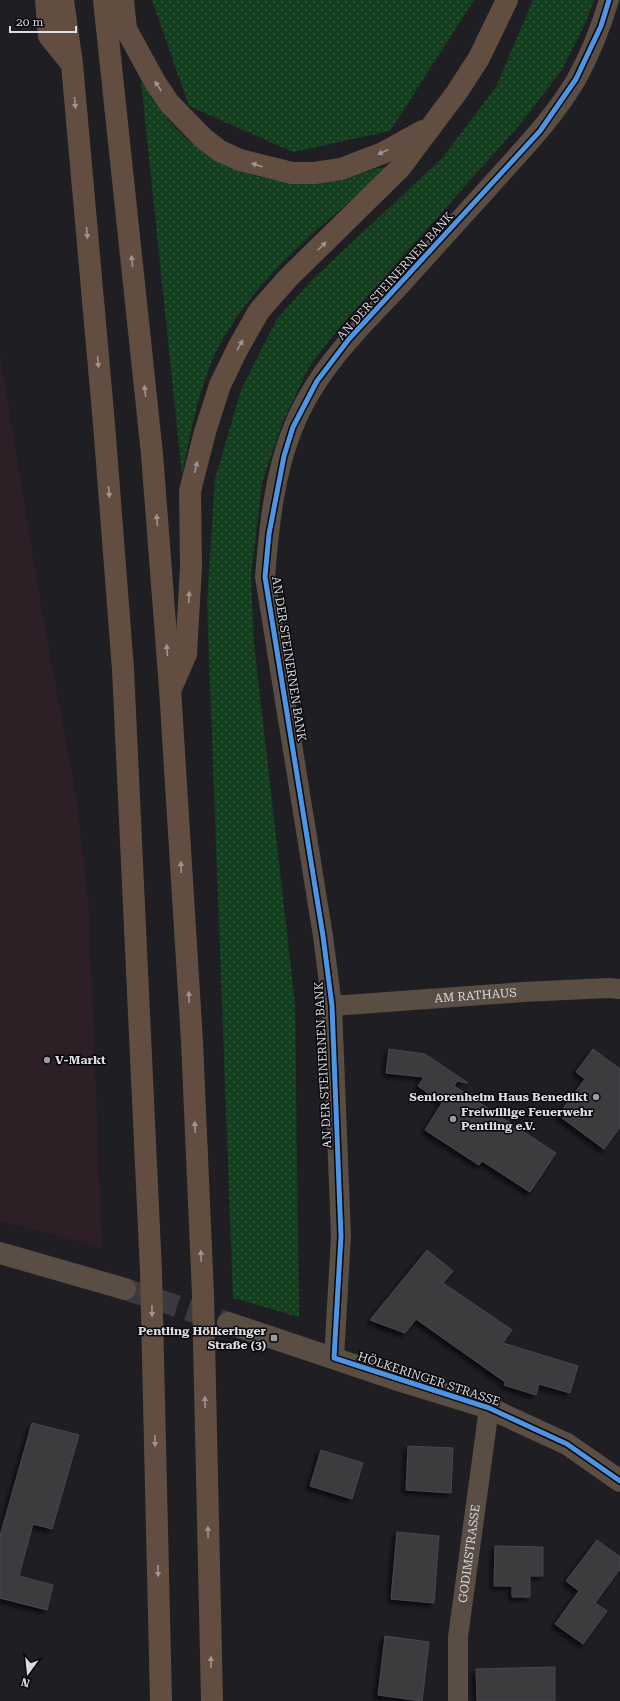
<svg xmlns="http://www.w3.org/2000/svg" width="620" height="1701" font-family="'Roboto Serif',serif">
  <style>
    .commercial { fill: #2e1e25 }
    .grass { fill: url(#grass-dots) }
    .building { fill: #3c3b3e; stroke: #49484b; filter: url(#shadow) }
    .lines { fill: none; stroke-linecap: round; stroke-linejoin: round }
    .tertiary-tunnel { stroke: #3a3a3f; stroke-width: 22; stroke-dasharray: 22 11; stroke-linecap: butt }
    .minor { stroke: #594d44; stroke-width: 20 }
    .tertiary { stroke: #594d44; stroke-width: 22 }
    .motorway { stroke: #624e40; stroke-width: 22 }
    .cycleway-casing { stroke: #07070b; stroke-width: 8 }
    .cycleway { stroke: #4d94e3; stroke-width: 5 }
    .oneway { fill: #9e9490 }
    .poi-dot { fill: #99999e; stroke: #07070b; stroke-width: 1.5 }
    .labels { text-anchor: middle; stroke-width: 3; stroke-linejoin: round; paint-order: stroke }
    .street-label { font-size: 12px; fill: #dbdbe0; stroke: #07070b }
    .poi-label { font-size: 12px; font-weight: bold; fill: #dbdbe0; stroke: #07070b; text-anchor: start }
  </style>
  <defs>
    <pattern id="grass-dots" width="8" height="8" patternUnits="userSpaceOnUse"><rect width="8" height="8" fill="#143f1f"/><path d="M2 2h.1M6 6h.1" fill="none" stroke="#365a3f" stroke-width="1.8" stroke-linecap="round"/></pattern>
    <filter id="shadow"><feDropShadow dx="-3.5" dy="3.5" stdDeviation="2" flood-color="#0009"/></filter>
  </defs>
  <rect width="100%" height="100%" fill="#1e1e23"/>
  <!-- commercial -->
  <polygon class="commercial" points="0,355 41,605 76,795 89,908 102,1248 0,1221"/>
  <!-- grass -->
  <g class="grass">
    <polygon points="152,0 474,0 390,131 293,152 189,106"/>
    <polygon points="533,0 594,0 585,24 561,71 522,122 339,328 309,367 282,424 262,483 251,576 254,643 295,1004 299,1317 233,1298 207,603 215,479 241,390 277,319 313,279 442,158 496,87"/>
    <path d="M 141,81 C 151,95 159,111 171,123 C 216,174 278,190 344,178 C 360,175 375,167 391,166 C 326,223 248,280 212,361 C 196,398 190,437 182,475 Z"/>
  </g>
  <!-- building -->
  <g class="building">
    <polygon points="389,1049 425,1054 468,1083 457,1081 454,1086 556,1153 530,1192 482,1161 479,1165 425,1130 442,1103 418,1086 424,1077 386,1073"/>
    <polygon points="593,1049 620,1069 620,1127 604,1149 558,1115 585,1079 576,1072"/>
    <polygon points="427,1250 453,1271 443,1283 512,1330 503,1343 578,1366 570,1393 539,1384 536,1395 504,1385 505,1382 416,1319 405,1333 370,1320"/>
    <polygon points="32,1423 79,1435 52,1529 33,1524 19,1576 53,1585 47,1610 0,1598 0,1536"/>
    <polygon points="408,1446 453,1448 451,1493 406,1490"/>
    <polygon points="321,1450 363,1463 352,1499 310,1486"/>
    <polygon points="397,1532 439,1536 434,1603 391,1599"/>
    <polygon points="597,1540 620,1557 620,1569 595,1603 607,1611 583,1644 555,1624 579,1591 566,1581"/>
    <polygon points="495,1546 543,1547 543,1576 530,1576 530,1597 512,1597 512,1586 494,1586"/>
    <polygon points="385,1636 429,1642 422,1701 378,1695"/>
    <polygon points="555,1667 555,1701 477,1701 476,1669"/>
  </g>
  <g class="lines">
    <!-- tertiary-tunnel -->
    <polyline class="tertiary-tunnel" points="125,1289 228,1323"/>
    <!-- minor -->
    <g class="minor">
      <path id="s1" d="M 332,1006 L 523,992 L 608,988 L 620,989"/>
      <path d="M 334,1358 L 341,1236 L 332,1006 L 323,936 L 265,577 C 269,528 274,474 293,428 C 314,374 356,331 396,290 C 428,255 459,220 491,185 C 521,151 553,119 576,80 C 590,55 601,27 609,0"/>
      <path id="s2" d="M 458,1701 L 458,1637 L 489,1408"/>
    </g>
    <!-- tertiary -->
    <g class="tertiary">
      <polyline points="0,1253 125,1289"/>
      <polyline points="228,1323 398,1380 489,1408 567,1444 620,1481"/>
    </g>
    <!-- motorway -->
    <g class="motorway">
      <polyline points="46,0 49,36 71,63"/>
      <polyline points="63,0 72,64 104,424 123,669 151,1272 161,1701"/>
      <polyline points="104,0 152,454 170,688 192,1041 203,1295 212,1701"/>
      <polyline points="123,0 126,29 155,82 169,103 203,138 220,151 240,160 292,173 314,173 341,169 383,153 423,131"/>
      <polyline points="172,686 186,654 191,567 190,491 205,432 220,385 238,348 259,311 288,278 400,168 457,92 479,58 507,0"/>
    </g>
    <defs>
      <polyline id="cycleway" points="609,0 601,26 576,79 540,131 349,339 317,381 293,427 284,456 269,534 265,577 323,936 332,1006 341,1236 334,1358 489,1408 567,1444 620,1481"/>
    </defs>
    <!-- cycleway casing -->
    <use href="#cycleway" class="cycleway-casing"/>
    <!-- cycleway -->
    <use href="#cycleway" class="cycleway"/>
  </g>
  <!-- one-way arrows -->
  <defs><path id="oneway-solid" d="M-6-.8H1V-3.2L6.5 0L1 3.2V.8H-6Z"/></defs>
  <g class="oneway">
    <use href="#oneway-solid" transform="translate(158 86) rotate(-123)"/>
    <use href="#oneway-solid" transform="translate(75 103) rotate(85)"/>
    <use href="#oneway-solid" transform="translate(383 152) rotate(155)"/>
    <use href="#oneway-solid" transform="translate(257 165) rotate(-163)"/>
    <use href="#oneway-solid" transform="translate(87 233) rotate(85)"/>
    <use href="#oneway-solid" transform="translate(322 246) rotate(-45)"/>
    <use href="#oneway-solid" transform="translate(132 261) rotate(-96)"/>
    <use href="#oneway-solid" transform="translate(240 345) rotate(-61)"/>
    <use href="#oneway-solid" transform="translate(98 362) rotate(85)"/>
    <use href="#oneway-solid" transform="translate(145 391) rotate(-96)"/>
    <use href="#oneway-solid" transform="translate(196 467) rotate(-77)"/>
    <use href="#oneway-solid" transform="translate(109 492) rotate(86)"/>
    <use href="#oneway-solid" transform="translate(157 520) rotate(-94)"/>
    <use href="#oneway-solid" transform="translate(189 597) rotate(-87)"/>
    <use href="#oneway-solid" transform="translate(167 650) rotate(-94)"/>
    <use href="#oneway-solid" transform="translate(181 867) rotate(-93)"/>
    <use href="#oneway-solid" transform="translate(189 997) rotate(-93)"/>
    <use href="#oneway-solid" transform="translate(195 1127) rotate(-93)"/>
    <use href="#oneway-solid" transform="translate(201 1256) rotate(-93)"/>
    <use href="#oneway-solid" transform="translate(152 1311) rotate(89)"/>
    <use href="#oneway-solid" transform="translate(205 1402) rotate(-91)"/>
    <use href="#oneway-solid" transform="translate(155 1441) rotate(89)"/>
    <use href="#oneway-solid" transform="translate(208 1532) rotate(-91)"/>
    <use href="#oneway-solid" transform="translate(158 1571) rotate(89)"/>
    <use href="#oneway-solid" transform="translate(211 1662) rotate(-91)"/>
  </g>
  <!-- markers -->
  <g class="poi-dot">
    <circle cx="47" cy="1060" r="4"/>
    <circle cx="596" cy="1097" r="4"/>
    <circle cx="453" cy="1119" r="4"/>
    <rect x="270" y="1334" width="8" height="8" rx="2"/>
  </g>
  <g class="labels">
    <!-- street labels -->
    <g class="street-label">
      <text transform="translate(395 276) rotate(-48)" y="4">AN DER STEINERNEN BANK</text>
      <text transform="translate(289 659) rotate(81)" y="4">AN DER STEINERNEN BANK</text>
      <text dy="4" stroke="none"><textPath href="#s1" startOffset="144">AM RATHAUS</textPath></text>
      <text transform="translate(323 1065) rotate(-93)" y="4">AN DER STEINERNEN BANK</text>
      <text transform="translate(429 1379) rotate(18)" y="4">HÖLKERINGER STRASSE</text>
      <text dy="4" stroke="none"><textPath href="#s2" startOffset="148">GODIMSTRASSE</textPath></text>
    </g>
    <!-- poi labels -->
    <g class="poi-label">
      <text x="55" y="1064">V-Markt</text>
      <text x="588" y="1101" text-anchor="end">Seniorenheim Haus Benedikt</text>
      <text x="461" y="1116">Freiwillige Feuerwehr<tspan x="461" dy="14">Pentling e.V.</tspan></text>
      <text x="266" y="1335" text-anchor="end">Pentling Hölkeringer<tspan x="266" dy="14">Straße (3)</tspan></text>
    </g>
  </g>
  <!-- north arrow -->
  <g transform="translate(28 1673) rotate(195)" stroke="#07070b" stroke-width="3" paint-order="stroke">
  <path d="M0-3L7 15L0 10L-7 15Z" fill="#dbdbe0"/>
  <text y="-6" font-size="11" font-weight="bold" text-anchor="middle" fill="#dbdbe0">N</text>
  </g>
  <!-- scale -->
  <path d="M10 26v6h66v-6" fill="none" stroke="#dbdbe0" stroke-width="2"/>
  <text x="16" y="26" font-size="12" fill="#dbdbe0" stroke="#07070b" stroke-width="3" paint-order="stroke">20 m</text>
</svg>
